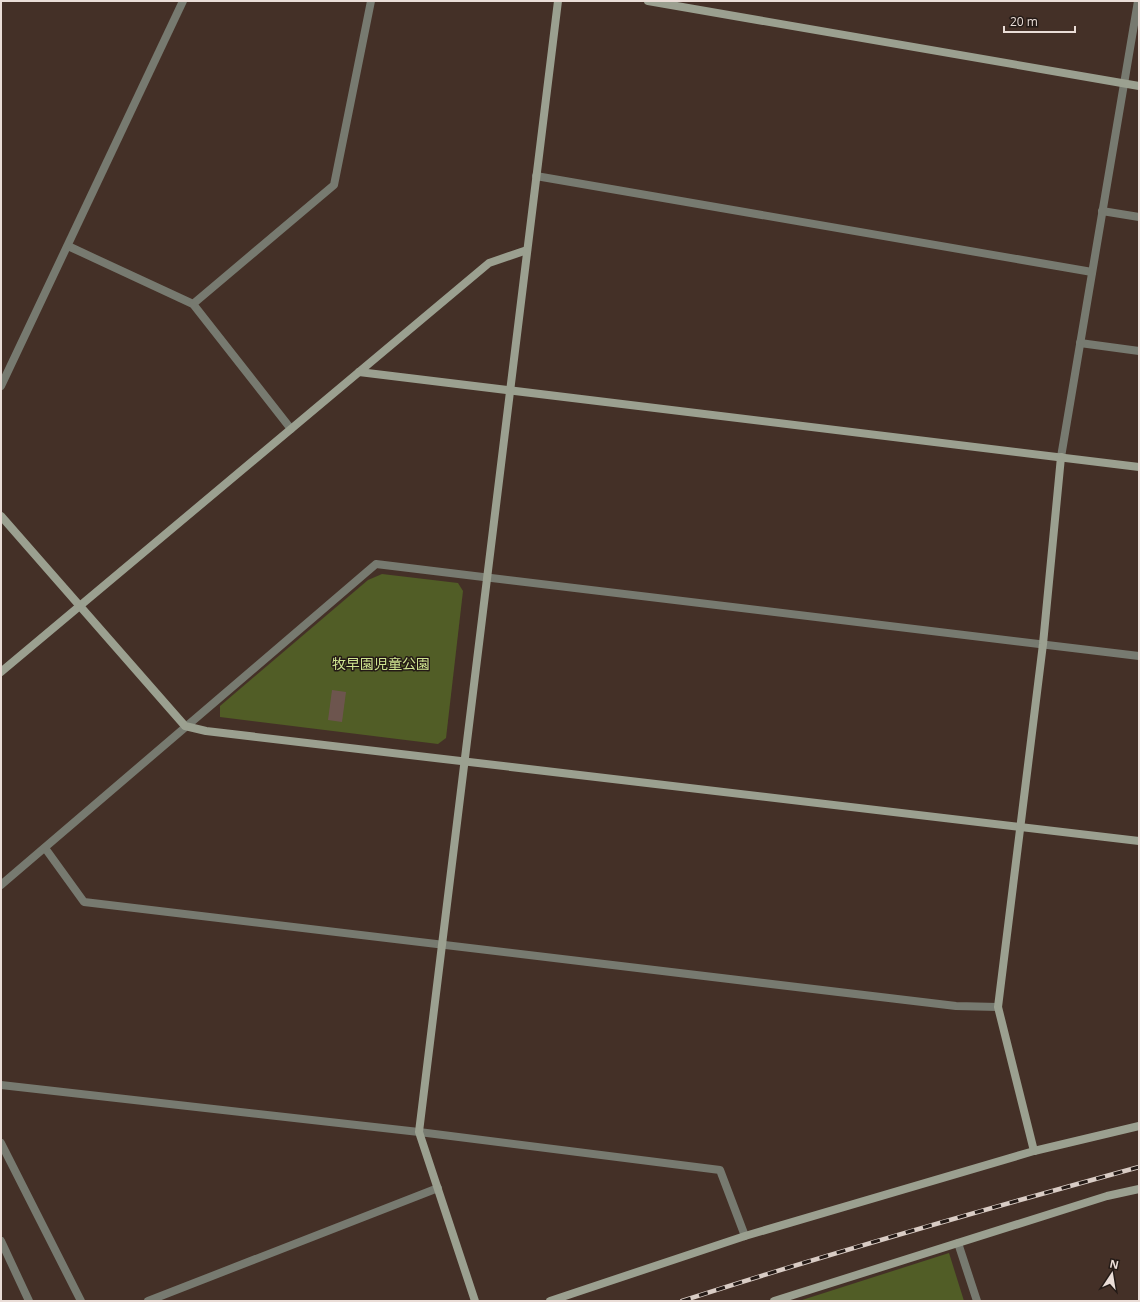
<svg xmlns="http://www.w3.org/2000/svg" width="1140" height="1302" font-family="'Open Sans','Noto Sans JP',sans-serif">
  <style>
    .green { fill: #515d26 }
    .building { fill: #6d554e }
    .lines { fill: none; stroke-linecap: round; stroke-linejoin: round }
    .street { stroke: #777a70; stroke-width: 8 }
    .secondary { stroke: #9ba090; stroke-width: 8 }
    .rail-casing { stroke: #d9ccc5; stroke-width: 4.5 }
    .rail { stroke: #241a16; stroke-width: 3; stroke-dasharray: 9; stroke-linecap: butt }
    .labels { text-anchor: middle; stroke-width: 3; stroke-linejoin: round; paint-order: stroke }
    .park-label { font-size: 14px; fill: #d0e591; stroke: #241a16 }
  </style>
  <rect width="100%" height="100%" fill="#443027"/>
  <!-- green -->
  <g class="green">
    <polygon points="382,574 458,583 463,591 446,738 438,744 220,717 220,706 368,580"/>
    <polygon points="949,1253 964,1301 799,1301"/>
  </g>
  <!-- building -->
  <polygon class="building" points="332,690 346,692 342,722 328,720"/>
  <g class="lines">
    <!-- street -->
    <g class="street">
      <polyline points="536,176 1092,272"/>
      <polyline points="1102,211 1139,217"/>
      <polyline points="68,246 193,304 291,429"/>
      <polyline points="193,304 334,185 371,1"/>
      <polyline points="1080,343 1139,351"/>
      <polyline points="1,386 183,1"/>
      <polyline points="1061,457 1138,1"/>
      <polyline points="45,848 84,902 956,1006 998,1007"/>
      <polyline points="1,885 376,564 1139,656"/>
      <polyline points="1,1085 419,1132 720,1170 745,1236"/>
      <polyline points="1,1143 81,1301"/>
      <polyline points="1,1241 29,1301"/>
      <polyline points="958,1243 977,1301"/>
      <polyline points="148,1301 438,1188"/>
    </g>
    <!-- secondary -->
    <g class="secondary">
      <polyline points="648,1 1139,86"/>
      <polyline points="359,372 1139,467"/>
      <polyline points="1,516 185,726 206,731 1139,841"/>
      <polyline points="1,672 489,263 527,250"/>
      <polyline points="1034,1151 998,1007 1043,644 1061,457"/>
      <polyline points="475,1301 419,1132 558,1"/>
      <polyline points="550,1301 745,1236 1034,1151 1139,1126"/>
      <polyline points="774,1301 1107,1196 1139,1189"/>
    </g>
    <defs>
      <path id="rail" d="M 682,1301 C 833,1252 986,1209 1139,1167"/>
    </defs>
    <!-- rail casing -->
    <use href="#rail" class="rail-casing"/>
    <!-- rail -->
    <use href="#rail" class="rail"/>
  </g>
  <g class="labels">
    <!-- park labels -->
    <g class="park-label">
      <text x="381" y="669">牧早園児童公園</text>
    </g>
  </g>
  <!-- border -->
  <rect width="1140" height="1302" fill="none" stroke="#eaddd7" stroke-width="4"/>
  <!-- north arrow -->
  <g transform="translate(1112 1274) rotate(12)" stroke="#241a16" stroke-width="3" paint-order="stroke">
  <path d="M0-3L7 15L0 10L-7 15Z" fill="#eaddd7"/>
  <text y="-6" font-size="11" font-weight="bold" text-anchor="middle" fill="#eaddd7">N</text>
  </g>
  <!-- scale -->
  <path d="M1004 26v6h71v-6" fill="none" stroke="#eaddd7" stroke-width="2"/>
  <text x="1010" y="26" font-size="12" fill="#eaddd7" stroke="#241a16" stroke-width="3" paint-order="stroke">20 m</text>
</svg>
